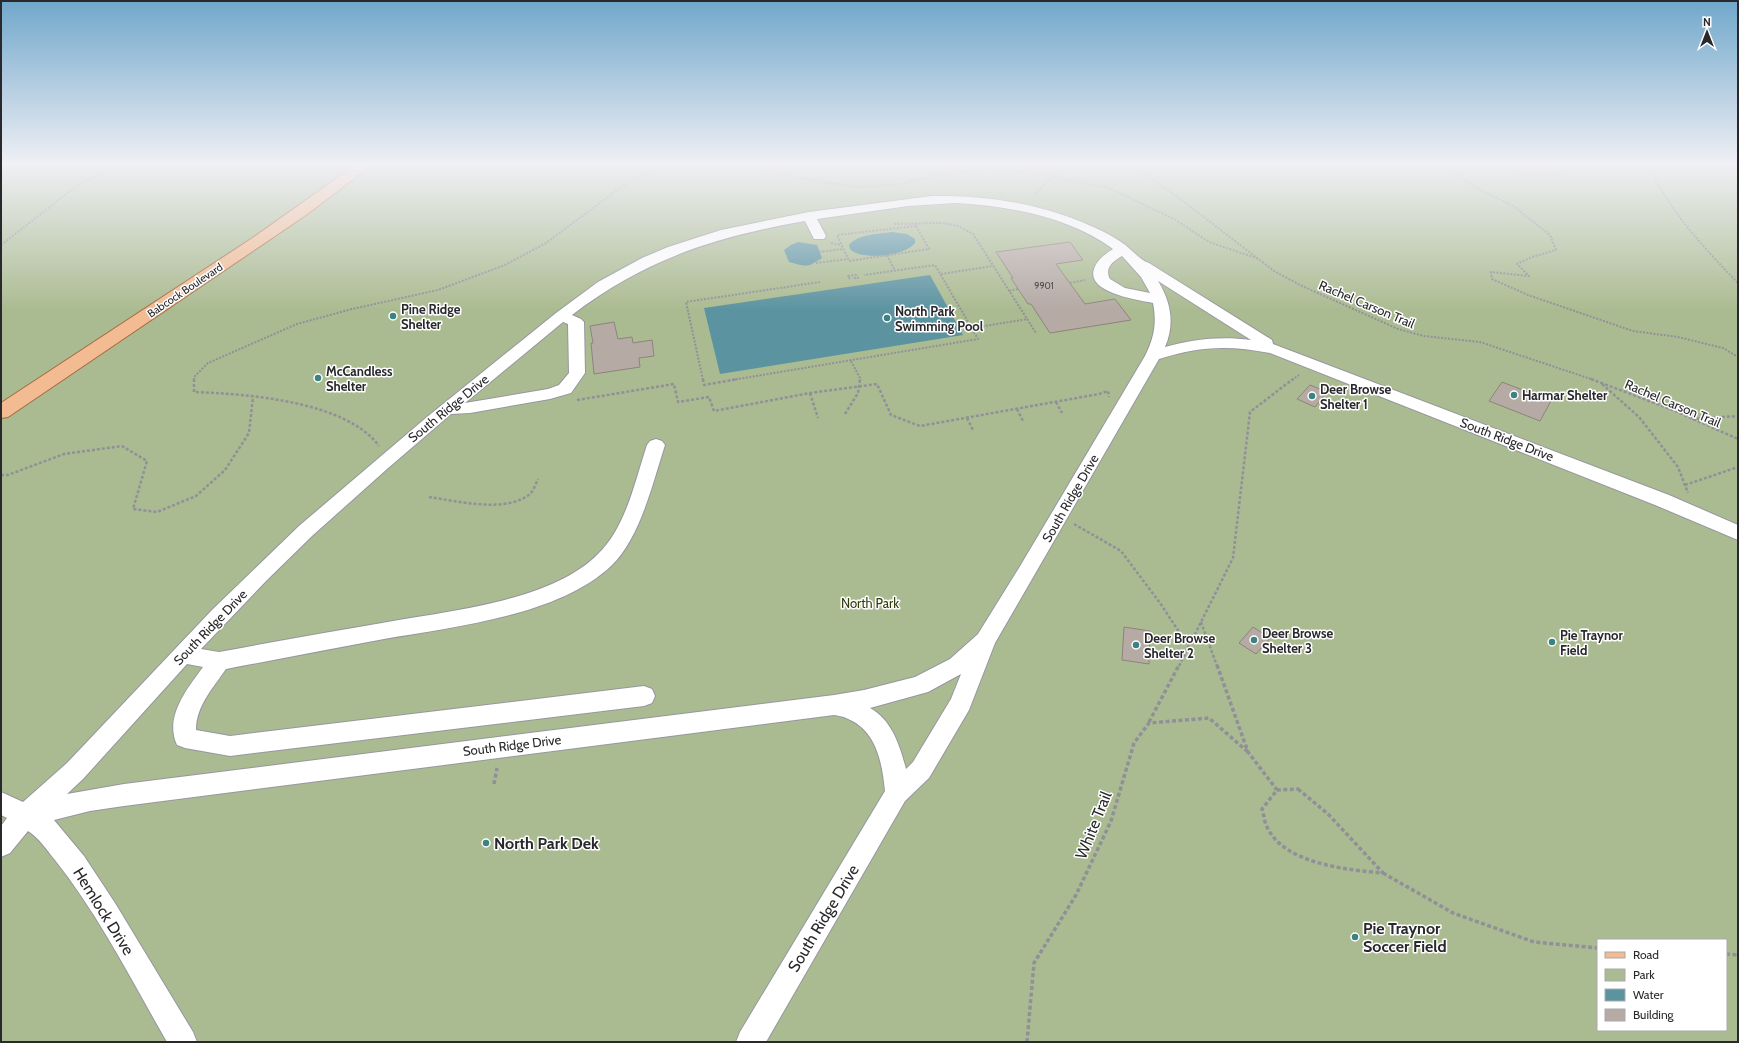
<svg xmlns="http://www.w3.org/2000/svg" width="1739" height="1043" font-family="Cabin,sans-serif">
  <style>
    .green { fill: #abbb91; fill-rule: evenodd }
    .water { fill: #5c93a0 }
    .building { fill: #b5aaa4; stroke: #8e837e }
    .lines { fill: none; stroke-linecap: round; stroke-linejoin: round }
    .minor-casing { stroke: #9696a0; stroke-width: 2 }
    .major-casing { stroke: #a66a40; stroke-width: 2 }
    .path-far2 { stroke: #909098; stroke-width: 2; stroke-dasharray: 2 1.5; stroke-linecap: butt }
    .path-far1 { stroke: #909098; stroke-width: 2.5; stroke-dasharray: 3 2; stroke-linecap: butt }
    .path { stroke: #909098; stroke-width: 3.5; stroke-dasharray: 4 2.5; stroke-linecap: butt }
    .minor { fill: #fff; fill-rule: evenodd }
    .major { fill: #f2bb92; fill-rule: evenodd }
    .poi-dot { fill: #3a8382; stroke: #fff; stroke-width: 1.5 }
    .labels { text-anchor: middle; stroke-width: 3; stroke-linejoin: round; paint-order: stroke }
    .far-number-label { font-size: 9px; fill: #4c494b }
    .far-street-label { font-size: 11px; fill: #29292d; stroke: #fff }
    .street-label { font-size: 13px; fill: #29292d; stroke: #fff }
    .poi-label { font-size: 13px; font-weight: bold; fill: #29292d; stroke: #fff; text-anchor: start }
    .park-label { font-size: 13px; fill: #2f3d0c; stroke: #fff }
    .near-street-label { font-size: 16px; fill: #29292d; stroke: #fff }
    .near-poi-label { font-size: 16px; font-weight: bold; fill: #29292d; stroke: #fff; text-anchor: start }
  </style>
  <rect width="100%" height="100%" fill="#dddde8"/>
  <!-- green -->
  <path class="green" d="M 1,164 L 1738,164 L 1738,1042 L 1,1042 ZM 1598,940 L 1726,940 L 1726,1030 L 1598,1030 Z"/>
  <!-- water -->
  <g class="water">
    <path d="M 892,232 L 907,234 L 915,239 L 915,243 C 906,256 861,261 850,249 L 849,245 C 858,234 879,234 892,232 Z"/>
    <path d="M 798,242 L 817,245 L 822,258 C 806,268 808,267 789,262 L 784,250 L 791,245 Z"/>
    <polygon points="930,275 963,335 720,374 704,308"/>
  </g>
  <!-- building -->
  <g class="building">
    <polygon points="1070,242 1083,260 1056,264 1085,304 1115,299 1131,320 1050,333 1031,304 1028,304 1011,278 1013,278 996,252"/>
    <polygon points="614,322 618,339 632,337 633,343 652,340 654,356 639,358 640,367 594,374 591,343 593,343 590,326"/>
    <polygon points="1502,382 1551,401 1540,421 1489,401"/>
    <polygon points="1310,385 1327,392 1315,407 1297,399"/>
    <polygon points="1124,627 1150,631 1149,664 1122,660"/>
    <polygon points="1253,627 1270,638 1256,654 1239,643"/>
  </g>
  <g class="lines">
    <defs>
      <path id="minor" d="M 932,196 C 992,195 1050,205 1104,232 C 1114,237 1124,243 1132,251 C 1138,256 1142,261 1149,263 L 1272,340 L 1273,344 L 1669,495 L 1738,525 L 1738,540 L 1655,505 L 1270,353 C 1229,345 1199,346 1159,359 L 995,643 L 969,710 L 929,778 L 905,801 L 766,1042 L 736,1042 L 740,1032 L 885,791 C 882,763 877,730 846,718 C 842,716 838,716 834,715 L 124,806 L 90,811 L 54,820 L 84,856 L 115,903 L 193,1032 L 197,1042 L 167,1042 C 132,981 98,914 55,860 C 46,849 39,838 28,831 L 10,853 L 1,857 L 1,826 L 7,818 L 1,815 L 1,792 L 23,802 L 67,763 L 212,610 L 299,526 L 427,417 L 556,313 L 598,282 L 642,258 L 668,247 L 721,230 L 809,212 ZM 955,203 C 1009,206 1068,216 1113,249 C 1105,254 1097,260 1094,269 C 1086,293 1138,300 1153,303 C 1157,323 1154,338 1145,356 L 1019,568 L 978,634 L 950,659 L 915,677 L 864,690 L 834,695 L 124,784 L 67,794 L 83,779 L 187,664 L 203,667 C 187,689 164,717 177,745 L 185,748 L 230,756 L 644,706 L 652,703 L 655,696 L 652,689 L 644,686 L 230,736 L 196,730 C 196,706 213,688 226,669 C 278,659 331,649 384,639 C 453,627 558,616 611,566 C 640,539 653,482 665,445 L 662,441 L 656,439 L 650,441 L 647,445 C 635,481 626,527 598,554 C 551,602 446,611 382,623 C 328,632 273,642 219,652 L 201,649 L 267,580 L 312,536 L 387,469 L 451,414 L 470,413 L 550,399 L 571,393 L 585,373 L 584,322 L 581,319 L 572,315 C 645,259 715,237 805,221 L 814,239 L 824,239 L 826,236 L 817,219 L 908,206 ZM 1122,256 L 1141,277 L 1150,293 L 1125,288 L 1110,279 C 1104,268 1113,261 1122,256 ZM 1158,281 L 1251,340 C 1221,336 1194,339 1165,347 C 1175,324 1171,302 1158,281 ZM 563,322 L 568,324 L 569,373 L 559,385 L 548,389 L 465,403 ZM 961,674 L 951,699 L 913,762 L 906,769 C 900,746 892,720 870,708 L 928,692 Z"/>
      <polygon id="major" points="357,164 373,164 306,215 8,417 1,418 1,403 251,239"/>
    </defs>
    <!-- minor casing -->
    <use href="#minor" class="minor-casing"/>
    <!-- major casing -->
    <use href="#major" class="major-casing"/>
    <!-- path-far2 -->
    <g class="path-far2">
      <polyline points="1036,164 1051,175"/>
      <polyline points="1130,164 1179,198 1274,271 1302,286 1398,329 1424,336 1480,342 1594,380"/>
      <polyline points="1448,164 1454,173 1477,188 1513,206 1550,235 1556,250 1532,257 1517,264 1529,276 1491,272 1492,279 1528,295 1633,331 1678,337 1723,348 1738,357"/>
      <polyline points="1496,164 1525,174 1562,173 1579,166 1598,164"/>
      <polyline points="1601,164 1649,167"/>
      <path d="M 1649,164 C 1664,206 1707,251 1738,283"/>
      <polyline points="1035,194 1065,164"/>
      <polyline points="894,224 942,223 958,226 973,234 1036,333"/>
      <polygon points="916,226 929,249 849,261 837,235"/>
      <polyline points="831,243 841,245"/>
      <polyline points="1,245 78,185 118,164"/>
      <polyline points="819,252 843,249"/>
      <polyline points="887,255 895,271"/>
      <polyline points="816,263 848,259"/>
      <polyline points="941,274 993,266"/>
      <polyline points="850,279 848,276 856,275 858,278 853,278"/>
      <polyline points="1070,283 1085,280"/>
      <polyline points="1009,291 1018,289"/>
      <polyline points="972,328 1028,319"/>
      <polyline points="851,361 861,380"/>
      <polyline points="194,380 194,377 208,363 297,324 352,309 438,290 505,265 546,243 620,188 651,171 681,166 721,165 758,169 828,183 863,187 900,184 942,174 990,170 1036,173 1109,188 1174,219 1209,242 1259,259"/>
      <polyline points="703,380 686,302 820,282"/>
      <polyline points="732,380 978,339 935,265 864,275"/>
      <polyline points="1292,380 1299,375"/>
    </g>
    <!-- path-far1 -->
    <g class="path-far1">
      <path d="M 194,379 L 194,392 C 247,394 346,401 379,446"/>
      <polyline points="703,379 704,385 738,379"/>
      <polyline points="1591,379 1673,410 1738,439"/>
      <polyline points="1602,384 1639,417 1678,467 1688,493"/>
      <polyline points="810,393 818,418"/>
      <polyline points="577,400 674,384 678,402 709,397 714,411 810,393 877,384 891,415 920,426 1099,394 1108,391 1109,397"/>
      <polyline points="1056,402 1062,413"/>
      <polyline points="1017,409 1023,421"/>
      <polyline points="845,414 858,393 860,379"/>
      <polyline points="967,418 973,430"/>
      <polyline points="1692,419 1738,416"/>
      <polyline points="1,475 8,475 64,454 122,446 147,461 133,509 157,512 196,496 225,470 249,433 253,397"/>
      <polyline points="1685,485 1738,467"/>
      <path d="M 429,497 C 457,501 508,514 531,493 C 534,489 536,483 538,479"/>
      <polyline points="1074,524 1121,551 1160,603 1189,647"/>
      <polyline points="1201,622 1217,666"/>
      <polyline points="1179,666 1233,558 1250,412 1293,379"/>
    </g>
    <!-- path -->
    <g class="path">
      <polyline points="1217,665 1248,752 1277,790"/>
      <polyline points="1149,722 1179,665"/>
      <polyline points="494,784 497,768"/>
      <path d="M 1298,789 L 1328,814 L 1383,873 C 1348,870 1284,864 1267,827 C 1264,821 1264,815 1262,809 L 1277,790 Z"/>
      <polyline points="1383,873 1453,913 1534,942 1598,948"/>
      <polyline points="1726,954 1738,955"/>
      <polyline points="1027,1042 1034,963 1076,895 1111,821 1134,743 1149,723 1209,718 1248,752"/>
    </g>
    <!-- minor -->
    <use href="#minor" class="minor"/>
    <!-- major -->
    <use href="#major" class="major"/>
  </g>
  <!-- sky -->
  <linearGradient id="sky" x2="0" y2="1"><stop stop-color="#70a7cb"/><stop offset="0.53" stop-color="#f0f0f5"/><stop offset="1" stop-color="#f0f0f5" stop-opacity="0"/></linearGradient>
  <rect width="1739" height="310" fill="url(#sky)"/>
  <!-- markers -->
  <g class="poi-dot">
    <circle cx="393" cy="316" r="4"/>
    <circle cx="887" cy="318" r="4"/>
    <circle cx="318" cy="378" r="4"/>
    <circle cx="1514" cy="395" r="4"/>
    <circle cx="1312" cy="396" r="4"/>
    <circle cx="1254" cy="640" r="4"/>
    <circle cx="1552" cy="642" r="4"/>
    <circle cx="1136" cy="645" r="4"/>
    <circle cx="486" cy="843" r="4"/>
    <circle cx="1355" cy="937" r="4"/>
  </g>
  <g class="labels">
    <!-- far-number labels -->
    <g class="far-number-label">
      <text x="1044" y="289">9901</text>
    </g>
    <!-- far-street labels -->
    <g class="far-street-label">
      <text transform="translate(185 290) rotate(-34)" y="4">Babcock Boulevard</text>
    </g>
    <!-- street labels -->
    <g class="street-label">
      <text transform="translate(1367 304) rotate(23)" y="5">Rachel Carson Trail</text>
      <text transform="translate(1673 403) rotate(23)" y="5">Rachel Carson Trail</text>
      <text transform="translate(448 408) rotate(-39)" y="5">South Ridge Drive</text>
      <text transform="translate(1507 439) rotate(21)" y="5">South Ridge Drive</text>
      <text transform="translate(1070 498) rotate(-60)" y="5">South Ridge Drive</text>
      <text transform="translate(210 627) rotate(-46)" y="5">South Ridge Drive</text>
      <text transform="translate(512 745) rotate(-7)" y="5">South Ridge Drive</text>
    </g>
    <!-- poi labels -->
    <g class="poi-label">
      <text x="401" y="314">Pine Ridge<tspan x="401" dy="15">Shelter</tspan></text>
      <text x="895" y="316">North Park<tspan x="895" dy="15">Swimming Pool</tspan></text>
      <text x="326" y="376">McCandless<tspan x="326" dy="15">Shelter</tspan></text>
      <text x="1320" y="394">Deer Browse<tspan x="1320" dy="15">Shelter 1</tspan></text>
      <text x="1522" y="400">Harmar Shelter</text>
      <text x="1262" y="638">Deer Browse<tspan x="1262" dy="15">Shelter 3</tspan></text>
      <text x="1560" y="640">Pie Traynor<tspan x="1560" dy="15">Field</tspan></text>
      <text x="1144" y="643">Deer Browse<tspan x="1144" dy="15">Shelter 2</tspan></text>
    </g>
    <!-- park labels -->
    <g class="park-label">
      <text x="870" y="608">North Park</text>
    </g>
    <!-- near-street labels -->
    <g class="near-street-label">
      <text transform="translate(1093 825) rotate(-68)" y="6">White Trail</text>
      <text transform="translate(104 911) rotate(58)" y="6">Hemlock Drive</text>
      <text transform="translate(823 918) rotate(-59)" y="6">South Ridge Drive</text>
    </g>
    <!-- near-poi labels -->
    <g class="near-poi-label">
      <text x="494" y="849">North Park Dek</text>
      <text x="1363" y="934">Pie Traynor<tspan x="1363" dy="18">Soccer Field</tspan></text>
    </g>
  </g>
  <!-- border -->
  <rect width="1739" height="1043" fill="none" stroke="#29292d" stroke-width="4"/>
  <!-- legend -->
  <rect x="1597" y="939" width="130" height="92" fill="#ffffff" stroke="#a9a9ab"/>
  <rect x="1605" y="952" width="20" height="6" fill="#f2bb92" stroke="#a9a9ab"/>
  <text x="1633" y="959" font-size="12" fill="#29292d">Road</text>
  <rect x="1605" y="969" width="20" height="12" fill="#abbb91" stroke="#a9a9ab"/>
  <text x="1633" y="979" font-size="12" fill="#29292d">Park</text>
  <rect x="1605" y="989" width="20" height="12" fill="#5c93a0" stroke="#a9a9ab"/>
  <text x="1633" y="999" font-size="12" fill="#29292d">Water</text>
  <rect x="1605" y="1009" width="20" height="12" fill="#b5aaa4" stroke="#a9a9ab"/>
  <text x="1633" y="1019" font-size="12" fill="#29292d">Building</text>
  <!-- north arrow -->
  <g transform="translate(1707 32)" stroke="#ffffff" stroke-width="3" paint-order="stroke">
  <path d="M0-3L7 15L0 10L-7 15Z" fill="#29292d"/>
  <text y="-6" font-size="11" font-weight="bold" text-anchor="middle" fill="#29292d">N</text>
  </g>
</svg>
